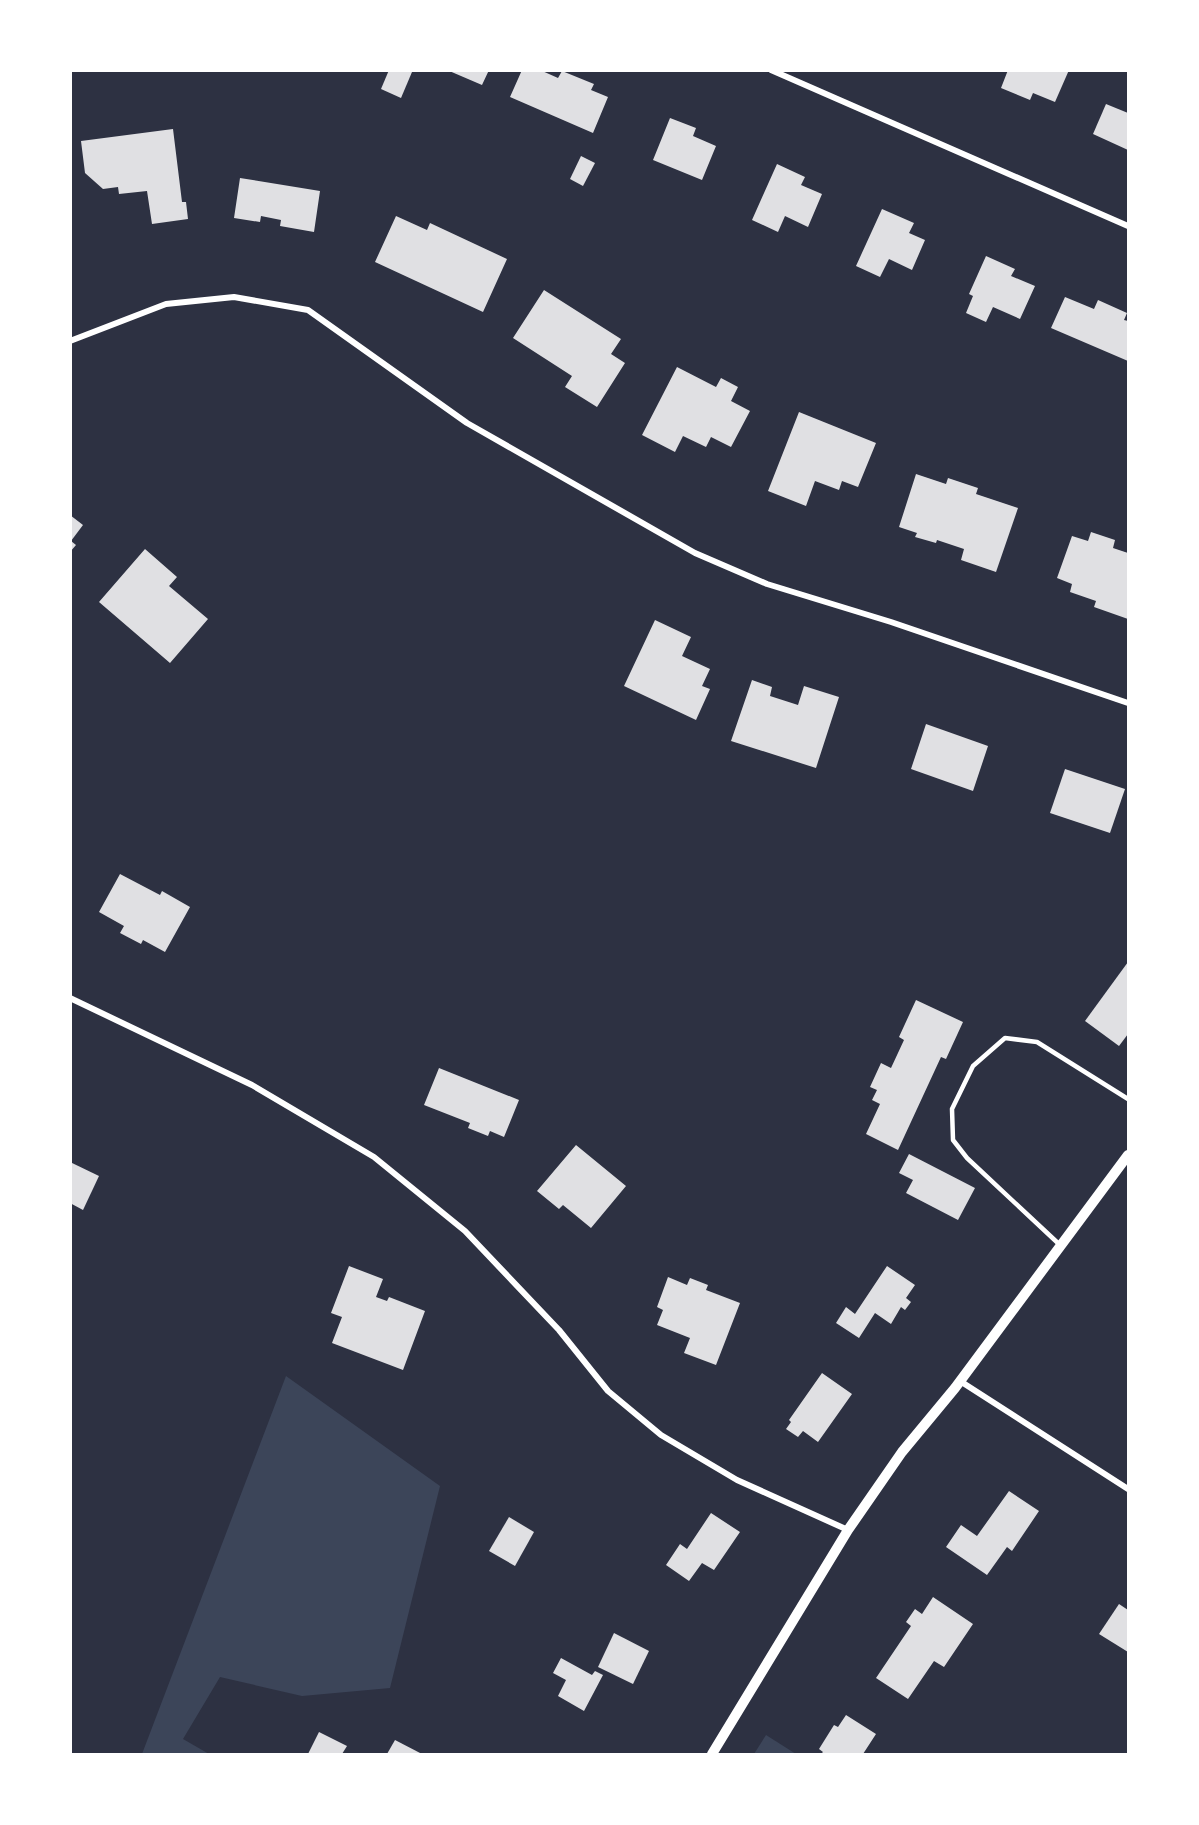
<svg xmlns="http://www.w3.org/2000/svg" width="1199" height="1825" font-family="Jost,sans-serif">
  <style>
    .green { fill: #3c4559 }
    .building { fill: #e0e0e3 }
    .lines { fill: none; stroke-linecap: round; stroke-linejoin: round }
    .service { stroke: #fff; stroke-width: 4.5 }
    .minor { stroke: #fff; stroke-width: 6 }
    .tertiary { stroke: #fff; stroke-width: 10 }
  </style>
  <rect width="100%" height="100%" fill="#2d3142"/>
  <!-- green -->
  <g class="green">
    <polygon points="286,1376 440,1486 390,1688 302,1696 220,1677 183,1739 209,1754 142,1754"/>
    <polygon points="766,1735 796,1754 754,1754"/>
  </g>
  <!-- building -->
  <g class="building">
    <polygon points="389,70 412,72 401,98 381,89"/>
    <polygon points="447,70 489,70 482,85"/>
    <polygon points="522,70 540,70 558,78 562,71 594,84 591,90 608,97 593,133 510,97"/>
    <polygon points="1008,70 1069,70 1055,102 1033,93 1030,100 1001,88"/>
    <polygon points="1106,104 1128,113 1128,150 1093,134"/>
    <polygon points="670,118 696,128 693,136 716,146 702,180 653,160"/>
    <polygon points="173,129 182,202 186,202 188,219 152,224 147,191 119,194 118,187 103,189 85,173 81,141"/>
    <polygon points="581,156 595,163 583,186 570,179"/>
    <polygon points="777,164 805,177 801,185 822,194 808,227 785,216 778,232 752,220"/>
    <polygon points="240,178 320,191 314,232 280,226 281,220 261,216 260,222 234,218"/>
    <polygon points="882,209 914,223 909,233 925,240 912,270 889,259 880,277 856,266"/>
    <polygon points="396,216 427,230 430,223 507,259 483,312 375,262"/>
    <polygon points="986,256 1015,269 1011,276 1035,286 1020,319 993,307 986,322 966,313 973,296 969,294"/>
    <polygon points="544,290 621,339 611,354 625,363 597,407 565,387 572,376 513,338"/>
    <polygon points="1065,297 1094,309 1098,300 1127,313 1124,320 1128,321 1128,361 1051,328"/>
    <polygon points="677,367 716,387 721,378 738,387 731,401 750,411 731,447 711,437 706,447 683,436 675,452 642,435"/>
    <polygon points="799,412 876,443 858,487 842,481 839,490 815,481 806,506 768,491"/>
    <polygon points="916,474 946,484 948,478 978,488 976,494 1018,508 996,572 961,560 964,549 937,540 936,543 915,537 917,533 899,527"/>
    <polygon points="70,515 83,525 71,541 76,545 70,552"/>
    <polygon points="1091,532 1115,540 1113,548 1128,553 1128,619 1094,607 1096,601 1070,592 1072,584 1057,578 1072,536 1088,541"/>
    <polygon points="145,549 177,577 169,586 208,619 170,663 99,602"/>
    <polygon points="655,620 691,637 682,656 710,669 702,686 710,689 696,720 624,686"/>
    <polygon points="752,680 772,687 770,696 798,705 804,686 839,697 816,768 731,741"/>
    <polygon points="926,724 988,746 973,791 911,769"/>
    <polygon points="1065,769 1125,789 1110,833 1050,813"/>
    <polygon points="120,874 160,895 162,891 190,907 165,952 143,940 141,944 120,933 124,926 99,912"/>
    <polygon points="1128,962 1128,1034 1119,1046 1085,1021"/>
    <polygon points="916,1000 963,1022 946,1059 941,1057 898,1150 866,1134 880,1104 872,1100 877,1090 870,1087 881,1063 891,1068 904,1040 899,1037"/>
    <polygon points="439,1068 519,1100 504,1137 490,1131 488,1136 468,1128 470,1123 424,1105"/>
    <polygon points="576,1145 626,1186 591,1228 563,1205 559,1209 537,1191"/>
    <polygon points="909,1154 975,1188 958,1220 906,1193 913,1180 899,1173"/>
    <polygon points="70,1162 99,1176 83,1210 70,1203"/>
    <polygon points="349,1266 383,1279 376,1297 387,1301 389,1297 425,1311 403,1370 332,1343 342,1317 331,1313"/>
    <polygon points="887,1266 915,1285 906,1298 911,1302 905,1310 901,1307 891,1324 875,1313 859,1338 836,1323 846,1307 855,1314"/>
    <polygon points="668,1277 687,1285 690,1278 708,1285 706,1290 740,1303 716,1365 684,1353 690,1338 657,1325 663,1310 657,1307"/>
    <polygon points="822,1373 852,1394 818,1442 803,1431 798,1437 786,1429 791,1422 789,1420"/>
    <polygon points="1009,1491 1039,1511 1012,1551 1007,1547 987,1575 946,1547 961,1525 977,1536"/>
    <polygon points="711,1513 740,1532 714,1570 702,1563 689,1581 666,1565 680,1544 687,1549"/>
    <polygon points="509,1517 534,1532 515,1566 489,1551"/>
    <polygon points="933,1597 973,1624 944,1667 934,1661 908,1699 876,1678 911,1626 906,1622 915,1609 922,1614"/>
    <polygon points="1119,1604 1128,1610 1128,1652 1099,1634"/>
    <polygon points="614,1633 649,1651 633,1684 598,1667"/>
    <polygon points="561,1658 592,1675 595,1671 603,1675 584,1711 558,1696 566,1680 553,1673"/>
    <polygon points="846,1715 876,1734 863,1754 821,1754 823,1752 819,1749 834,1725 838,1727"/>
    <polygon points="319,1732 347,1746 342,1754 308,1754"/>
    <polygon points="395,1740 422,1754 387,1754"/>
  </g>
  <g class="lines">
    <!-- service -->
    <polyline class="service" points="1060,1245 967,1158 953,1140 952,1109 973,1066 1005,1038 1037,1042 1128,1099"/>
    <!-- minor -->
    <g class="minor">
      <polyline points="771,70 1128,226"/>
      <polyline points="70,341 166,304 234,297 308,310 467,423 695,553 767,584 891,622 1128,703"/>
      <polyline points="70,998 252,1085 374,1157 465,1231 559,1330 608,1391 661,1435 737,1480 848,1530"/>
      <polyline points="960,1381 1128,1489"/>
    </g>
    <!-- tertiary -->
    <polyline class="tertiary" points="712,1754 848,1530 902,1452 955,1388 1128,1155"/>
  </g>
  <!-- border -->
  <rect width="1199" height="1825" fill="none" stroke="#ffffff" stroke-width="144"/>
</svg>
